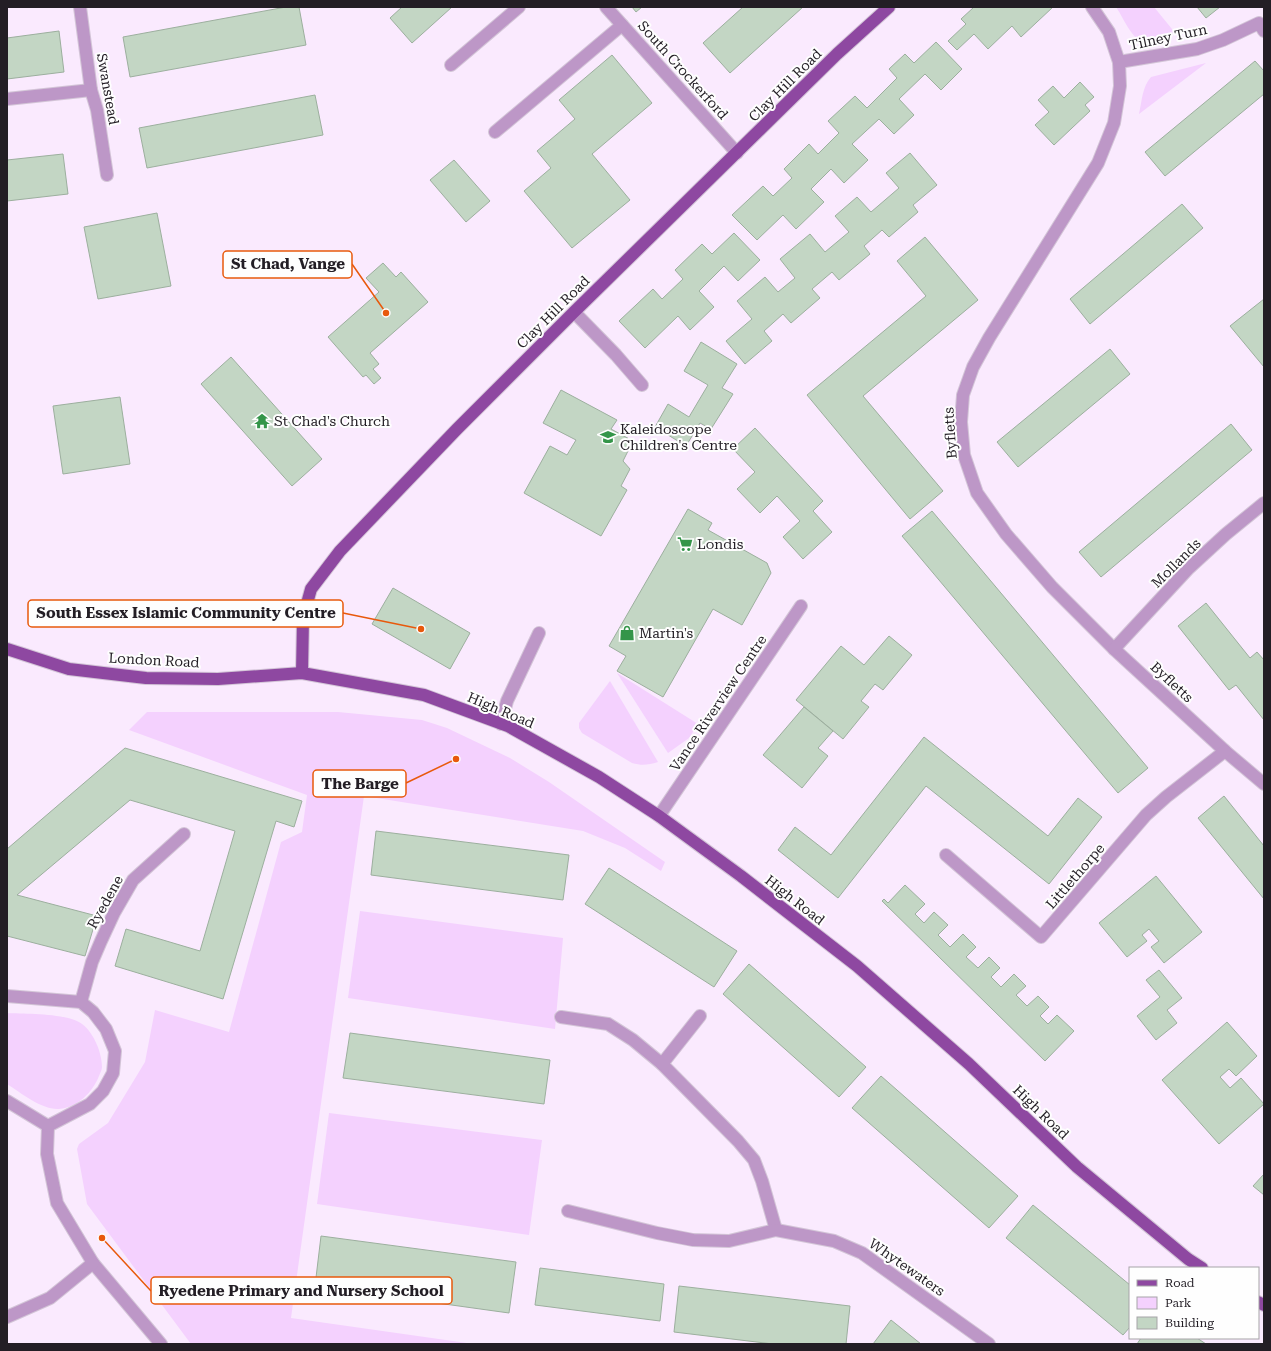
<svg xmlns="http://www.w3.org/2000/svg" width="1271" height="1351" font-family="'Roboto Serif',serif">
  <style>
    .green { fill: #f4d1fe }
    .building { fill: #c3d6c4; stroke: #9caf9e }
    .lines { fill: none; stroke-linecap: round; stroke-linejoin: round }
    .minor-casing { stroke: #d3c5d7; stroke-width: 14 }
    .major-casing { stroke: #d3c5d7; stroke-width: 14 }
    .minor { stroke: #bd97c7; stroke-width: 12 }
    .major { stroke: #8e48a1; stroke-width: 12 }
    .labels { text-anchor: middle; stroke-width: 4; stroke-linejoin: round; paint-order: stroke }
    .street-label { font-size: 14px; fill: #231e25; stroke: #fefefe }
    .poi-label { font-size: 14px; fill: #231e25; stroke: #fefefe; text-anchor: start }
    .leader { fill: none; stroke: #e8590c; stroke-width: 1.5 }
    .callout-dot { fill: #e8590c; stroke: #fefefe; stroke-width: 1.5 }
    .callout { fill: #fefefe; stroke: #e8590c; stroke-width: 1.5 }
    .callout-label { font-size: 15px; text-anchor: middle; font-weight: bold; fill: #231e25 }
  </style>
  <rect width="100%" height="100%" fill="#faeafe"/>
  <!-- green -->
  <g class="green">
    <path d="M 1116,7 L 1154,7 L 1176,34 C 1167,36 1149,43 1141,40 C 1131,38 1122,15 1116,7 Z"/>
    <path d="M 1206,63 L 1139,114 C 1142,101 1142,87 1151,77 Z"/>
    <polygon points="617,673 698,724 689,738 668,753"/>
    <path d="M 610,681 L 658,762 C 648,765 642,766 632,763 L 582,733 L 579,728 L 579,723 Z"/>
    <polygon points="147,712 338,712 422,720 447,728 510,758 549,782 665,862 661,871 625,848 583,831 364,796 291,1318 474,1344 191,1344 87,1204 77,1149 79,1144 108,1123 145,1062 155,1010 229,1032 281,842 302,832 307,795 129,730"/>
    <polygon points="360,911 563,938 555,1029 348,998"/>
    <path d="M 7,1013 C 25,1014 68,1013 82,1024 C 94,1033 102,1053 102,1067 C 102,1070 100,1073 99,1076 C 92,1093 78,1107 59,1109 C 42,1110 21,1093 7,1084 Z"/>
    <polygon points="329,1113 542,1140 529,1235 317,1204"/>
  </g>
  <!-- building -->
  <g class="building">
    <polygon points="286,7 299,7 306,45 130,77 123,37"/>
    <polygon points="402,7 452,7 412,43 390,18"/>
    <polygon points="632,7 642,7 636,12"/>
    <polygon points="743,7 803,7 730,73 703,43"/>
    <polygon points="974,7 1053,7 1021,37 1012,26 988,49 974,34 957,50 948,41 966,24 961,19"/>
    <polygon points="1197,7 1220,7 1206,18"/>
    <polygon points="59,31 64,72 7,79 7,38"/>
    <polygon points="936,42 962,69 941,90 925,74 899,99 914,115 894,134 879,119 852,144 868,160 844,183 831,169 811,189 824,202 796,229 783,215 757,240 732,215 763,186 773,196 792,178 784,169 809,144 818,154 839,133 828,121 855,96 867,108 897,78 889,69 905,54 914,63"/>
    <polygon points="612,55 652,103 592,154 630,200 572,248 524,191 551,168 537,151 575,119 559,100"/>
    <polygon points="1255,61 1264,71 1264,94 1165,176 1145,152"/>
    <polygon points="1080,82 1094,97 1085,105 1090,111 1054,145 1035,125 1049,112 1038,100 1053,86 1064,98"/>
    <polygon points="315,95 323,135 147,168 139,128"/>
    <polygon points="910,153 937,185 913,205 918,212 889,237 882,230 864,246 870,254 839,280 832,272 812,289 820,298 791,323 783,314 764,331 772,341 745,364 726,341 752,319 737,301 765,277 778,292 795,278 780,259 810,234 825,252 849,232 835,216 857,197 871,212 899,188 886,173"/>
    <polygon points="63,154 68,194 7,201 7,160"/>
    <polygon points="454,160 490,201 466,222 430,180"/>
    <polygon points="1182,204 1203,228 1090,324 1070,299"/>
    <polygon points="157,213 171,286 98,299 84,227"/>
    <polygon points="734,233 760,260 738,281 724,266 699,291 714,307 690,330 678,316 645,348 619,321 653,289 662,299 683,279 675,270 702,244 712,254"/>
    <polygon points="925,237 978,300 863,396 943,491 910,519 807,395 926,296 897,261"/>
    <polygon points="383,263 396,277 401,272 428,302 370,353 379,364 373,369 381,378 374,384 366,375 363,377 328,337 379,292 366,278"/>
    <polygon points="1264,299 1264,367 1230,326"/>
    <polygon points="701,342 737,364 722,388 733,394 711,429 700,423 686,446 655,427 668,404 689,417 708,385 684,371"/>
    <polygon points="1110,349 1130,374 1018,467 997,442"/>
    <polygon points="231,357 322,459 292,486 201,384"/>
    <polygon points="561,390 617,420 611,429 633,441 623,461 630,469 621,486 627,490 601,536 524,493 550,446 567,455 576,440 543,423"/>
    <polygon points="120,397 130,464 63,474 53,406"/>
    <polygon points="1231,424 1252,450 1101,577 1079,552"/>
    <polygon points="755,428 823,501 813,511 832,532 803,559 783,537 800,521 777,496 760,513 737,489 755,472 733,449"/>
    <polygon points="688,509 712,523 708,530 767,563 771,573 742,625 713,609 663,697 617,671 626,656 609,646"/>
    <polygon points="932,511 1148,768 1118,793 902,536"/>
    <polygon points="393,588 470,633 450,669 372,624"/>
    <polygon points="1206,603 1250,658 1257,652 1264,660 1264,720 1236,685 1229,690 1178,626"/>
    <polygon points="889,636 912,655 883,690 875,684 861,701 869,707 843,739 796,700 841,646 864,665"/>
    <polygon points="804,707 833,731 818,748 828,756 802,788 763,755"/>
    <polygon points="924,737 1048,836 1078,798 1102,817 1049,884 926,786 838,898 778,850 795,827 831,855"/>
    <polygon points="125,748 302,801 294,827 276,821 223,999 115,966 126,929 200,951 235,831 130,800 17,895 97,916 85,956 7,936 7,849"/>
    <polygon points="1224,796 1264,846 1264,899 1198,818"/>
    <polygon points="376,831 569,855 563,900 371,875"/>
    <polygon points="609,868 737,951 714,987 585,904"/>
    <polygon points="1156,876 1202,932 1164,963 1151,947 1159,941 1149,929 1142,935 1147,941 1127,957 1099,923"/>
    <polygon points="905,885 925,904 915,914 924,923 934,912 948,925 938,935 950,947 963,934 976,947 966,957 978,968 989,957 1000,968 991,977 1001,987 1014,974 1026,986 1016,995 1027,1006 1038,996 1049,1007 1040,1016 1048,1024 1057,1015 1074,1031 1045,1061 882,901 884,899 888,903"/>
    <polygon points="749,964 866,1067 839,1097 723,994"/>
    <polygon points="1159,970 1182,998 1167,1010 1177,1023 1156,1040 1137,1016 1160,997 1146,980"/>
    <polygon points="1227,1022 1257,1056 1236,1076 1229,1069 1220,1077 1230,1088 1241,1078 1264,1104 1219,1144 1162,1080"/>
    <polygon points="350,1033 550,1060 544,1104 343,1078"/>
    <polygon points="881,1076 1018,1196 989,1228 852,1108"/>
    <polygon points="1264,1174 1264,1195 1253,1186"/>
    <polygon points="1033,1205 1130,1285 1130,1327 1123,1335 1006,1238"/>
    <polygon points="321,1236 516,1262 509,1313 315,1286"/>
    <polygon points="540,1268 664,1284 660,1321 535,1305"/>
    <polygon points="679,1286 850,1306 846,1344 773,1344 674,1332"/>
    <polygon points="891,1320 921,1344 873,1344"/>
    <polygon points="1141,1338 1197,1338 1206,1344 1137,1344"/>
  </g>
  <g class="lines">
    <defs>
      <g id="minor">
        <polyline points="80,7 91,90 97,110 107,175"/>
        <polyline points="606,7 737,153"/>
        <polyline points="1092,7 1109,32 1119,62 1120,86 1114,123 1098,163 989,338 973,367 963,395 961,422 964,455 977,493 1006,534 1052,587 1114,649 1225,751 1264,784"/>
        <polyline points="1119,62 1197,49 1223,40 1259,23 1264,31"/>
        <polyline points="451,65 519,7"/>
        <polyline points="7,99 91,90"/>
        <polyline points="495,132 622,25"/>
        <polyline points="574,312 616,355 642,385"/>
        <polyline points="1114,649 1189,568 1226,534 1264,503"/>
        <polyline points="501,724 507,701 539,633"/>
        <polyline points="659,816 801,606"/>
        <polyline points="946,855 1041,937 1146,815 1166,797 1225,751"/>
        <polyline points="7,996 81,1002 93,1012 106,1029 115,1051 113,1073 103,1091 90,1104 48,1126 47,1154 57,1203 93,1263 161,1344"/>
        <polyline points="81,1002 92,962 101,941 114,913 133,880 184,834"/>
        <polyline points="561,1017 608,1024 633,1040 662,1064 738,1141 754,1160 762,1181 776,1230"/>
        <polyline points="662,1064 700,1016"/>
        <polyline points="7,1101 48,1126"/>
        <polyline points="568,1211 657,1233 693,1240 729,1241 776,1230 834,1241 862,1253 989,1344"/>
        <polyline points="7,1317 50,1298 93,1263"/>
      </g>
      <g id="major">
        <polyline points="7,649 69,669 146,678 218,679 302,673 424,695 508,726 599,777 659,816 741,876 857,966 969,1064 1077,1167 1188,1259 1202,1268"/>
        <polyline points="302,673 303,618 311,589 340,551 457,429 574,312 837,54 889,7"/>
        <polyline points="1258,1302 1264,1305"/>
      </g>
    </defs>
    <!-- minor casing -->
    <use href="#minor" class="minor-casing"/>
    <!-- major casing -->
    <use href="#major" class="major-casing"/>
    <!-- minor -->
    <use href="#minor" class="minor"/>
    <!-- major -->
    <use href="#major" class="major"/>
  </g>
  <!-- icons -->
  <defs>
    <symbol id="temple-bare" viewBox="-9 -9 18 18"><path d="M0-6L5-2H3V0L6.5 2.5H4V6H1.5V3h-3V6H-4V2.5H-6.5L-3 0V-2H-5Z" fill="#349549" stroke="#fefefe" stroke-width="2.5" paint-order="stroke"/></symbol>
    <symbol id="school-bare" viewBox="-9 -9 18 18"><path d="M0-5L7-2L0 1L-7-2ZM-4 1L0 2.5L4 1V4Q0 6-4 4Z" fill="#349549" stroke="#fefefe" stroke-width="2.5" paint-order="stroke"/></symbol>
    <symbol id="supermarket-bare" viewBox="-9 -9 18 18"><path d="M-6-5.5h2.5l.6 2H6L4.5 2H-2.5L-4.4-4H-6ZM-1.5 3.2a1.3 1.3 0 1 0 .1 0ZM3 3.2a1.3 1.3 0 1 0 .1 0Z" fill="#349549" stroke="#fefefe" stroke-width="2.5" paint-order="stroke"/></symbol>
    <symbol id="shop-bare" viewBox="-9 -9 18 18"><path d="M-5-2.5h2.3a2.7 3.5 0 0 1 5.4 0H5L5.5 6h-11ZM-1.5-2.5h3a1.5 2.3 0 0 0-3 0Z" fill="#349549" stroke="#fefefe" stroke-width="2.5" paint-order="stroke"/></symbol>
  </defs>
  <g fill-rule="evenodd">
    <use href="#temple-bare" x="251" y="410" width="22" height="22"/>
    <use href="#school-bare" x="597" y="426" width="22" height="22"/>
    <use href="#supermarket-bare" x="674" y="533" width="22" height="22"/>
    <use href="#shop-bare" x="616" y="622" width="22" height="22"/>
  </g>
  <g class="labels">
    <!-- street labels -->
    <g class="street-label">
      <text transform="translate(1168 37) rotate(-12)" y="5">Tilney Turn</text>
      <text transform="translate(683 70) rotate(48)" y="5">South Crockerford</text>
      <text transform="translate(785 85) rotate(-45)" y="5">Clay Hill Road</text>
      <text transform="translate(108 89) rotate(80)" y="5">Swanstead</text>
      <text transform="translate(553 312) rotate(-45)" y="5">Clay Hill Road</text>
      <text transform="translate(950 433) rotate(-94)" y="5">Byfletts</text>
      <text transform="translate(1176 563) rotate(-45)" y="5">Mollands</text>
      <text transform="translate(154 660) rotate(3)" y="5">London Road</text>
      <text transform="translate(1172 682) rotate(43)" y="5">Byfletts</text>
      <text transform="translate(718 703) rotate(-56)" y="5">Vance Riverview Centre</text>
      <text transform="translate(501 710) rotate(23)" y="5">High Road</text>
      <text transform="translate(1075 876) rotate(-49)" y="5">Littlethorpe</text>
      <text transform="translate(795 900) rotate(38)" y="5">High Road</text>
      <text transform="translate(105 902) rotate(-61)" y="5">Ryedene</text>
      <text transform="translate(1041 1112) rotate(44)" y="5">High Road</text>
      <text transform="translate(907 1267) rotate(35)" y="5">Whytewaters</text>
    </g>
    <!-- poi labels -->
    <g class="poi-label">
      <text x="274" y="426">St Chad's Church</text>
      <text x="620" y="434">Kaleidoscope<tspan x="620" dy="16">Children's Centre</tspan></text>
      <text x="697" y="549">Londis</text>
      <text x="639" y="638">Martin's</text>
    </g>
  </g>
  <!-- callouts -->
  <path class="leader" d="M386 313L352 264M421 629L343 613M456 759L406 783M102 1238L151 1291"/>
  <g class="callout-dot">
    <circle cx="386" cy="313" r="4"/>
    <circle cx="421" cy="629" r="4"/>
    <circle cx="456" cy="759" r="4"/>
    <circle cx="102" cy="1238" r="4"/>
  </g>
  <g class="callout">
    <rect x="223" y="251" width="129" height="27" rx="4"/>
    <rect x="28" y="600" width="315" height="27" rx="4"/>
    <rect x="313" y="770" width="93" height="27" rx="4"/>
    <rect x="151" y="1277" width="301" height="27" rx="4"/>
  </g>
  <g class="callout-label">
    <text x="288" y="269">St Chad, Vange</text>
    <text x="186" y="618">South Essex Islamic Community Centre</text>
    <text x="360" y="789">The Barge</text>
    <text x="301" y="1296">Ryedene Primary and Nursery School</text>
  </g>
  <!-- border -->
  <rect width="1271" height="1351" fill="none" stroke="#231e25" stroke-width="16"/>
  <!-- legend -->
  <rect x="1129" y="1267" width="130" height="72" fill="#fefefe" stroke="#a6a4a7"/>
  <rect x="1137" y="1280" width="20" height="6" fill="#8e48a1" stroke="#a6a4a7"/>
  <text x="1165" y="1287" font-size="12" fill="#231e25">Road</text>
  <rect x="1137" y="1297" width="20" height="12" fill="#f4d1fe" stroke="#a6a4a7"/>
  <text x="1165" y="1307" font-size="12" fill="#231e25">Park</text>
  <rect x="1137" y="1317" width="20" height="12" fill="#c3d6c4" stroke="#a6a4a7"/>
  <text x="1165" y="1327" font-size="12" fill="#231e25">Building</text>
</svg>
